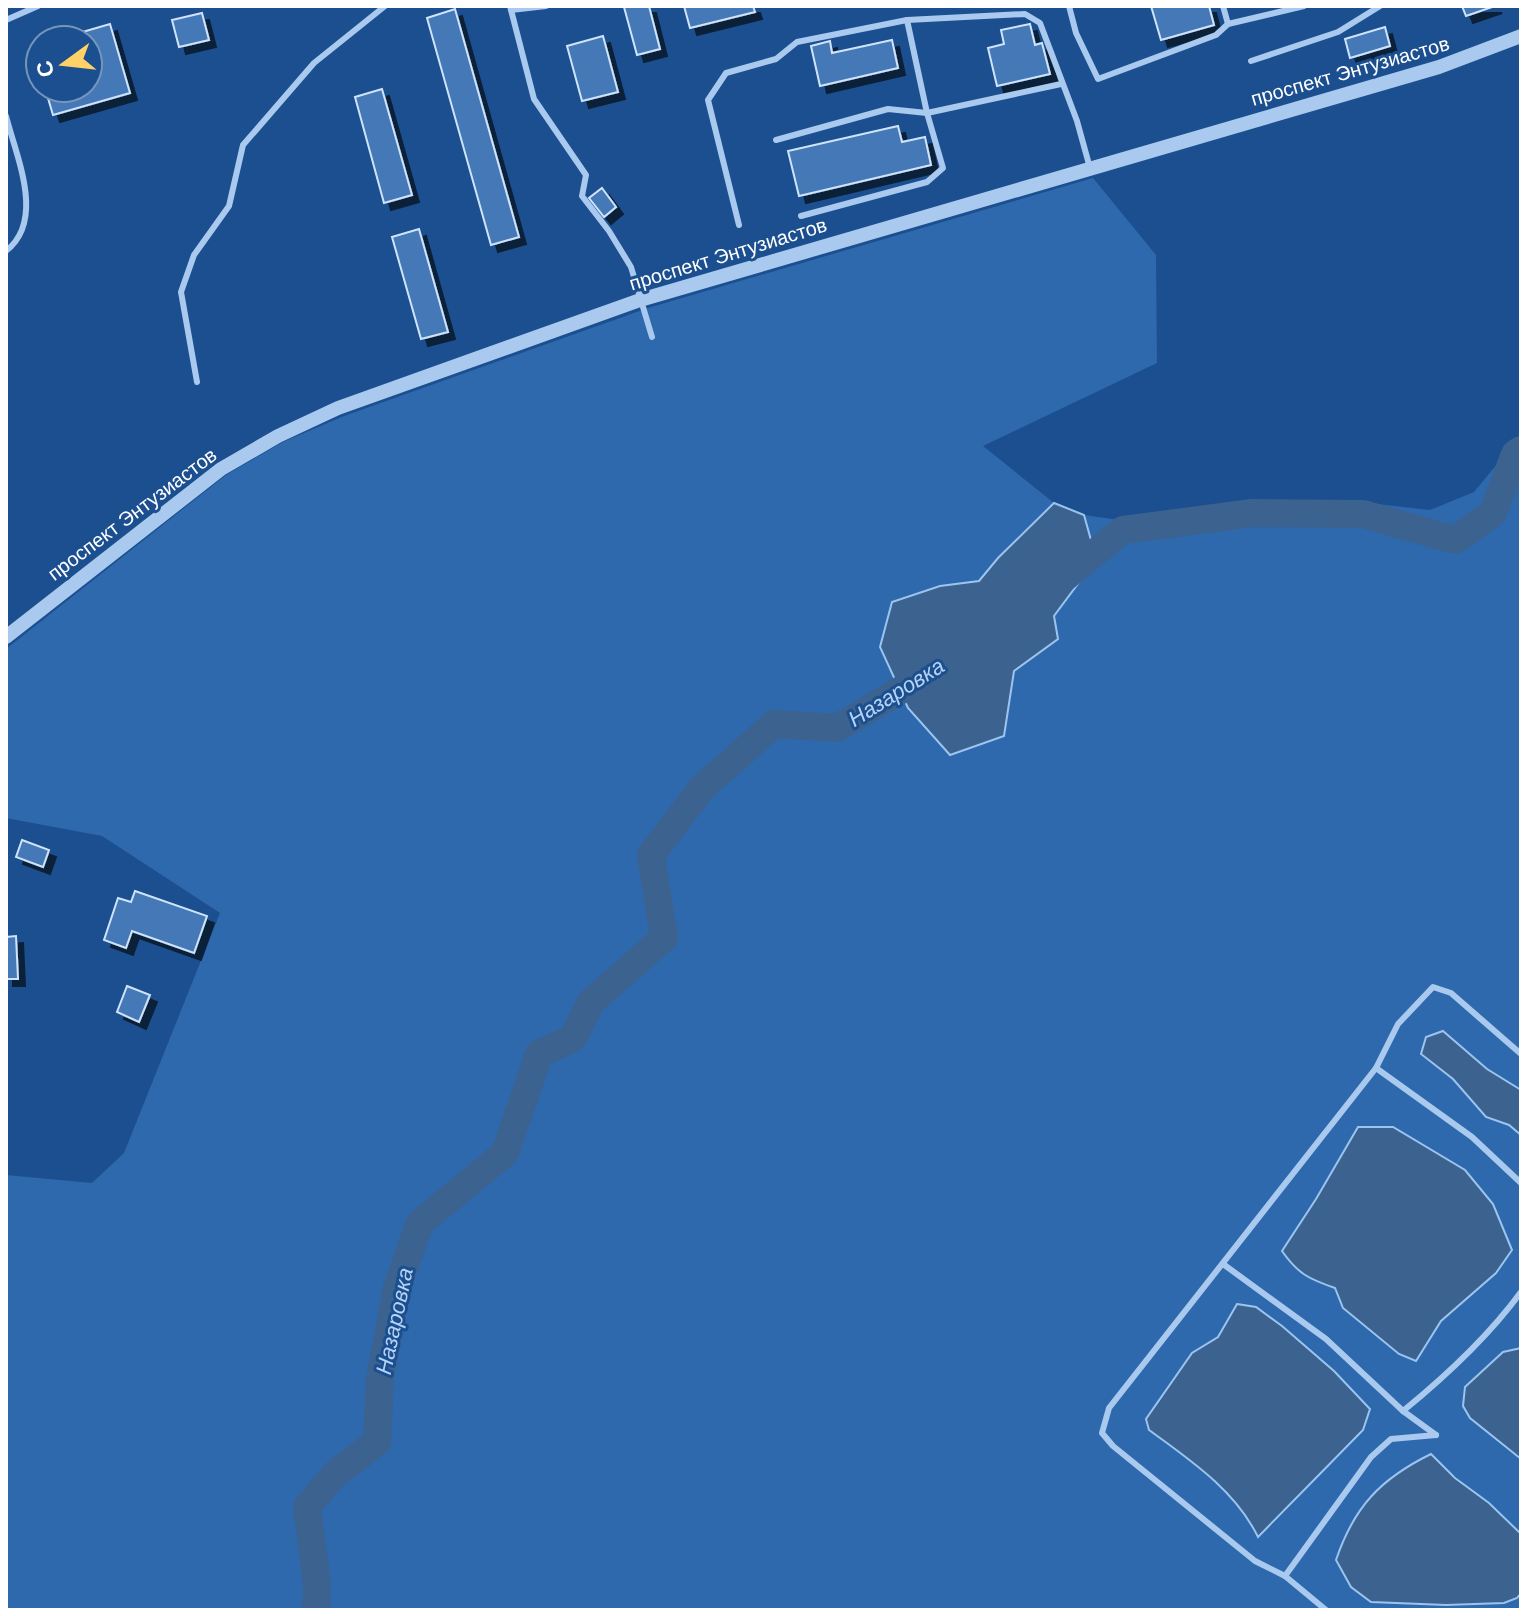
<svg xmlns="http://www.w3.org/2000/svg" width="1527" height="1616" font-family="'DM Sans',sans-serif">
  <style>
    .green { fill: #2e69ad; fill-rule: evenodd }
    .water { fill: #3c6290; stroke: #9cc4f0; stroke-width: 2 }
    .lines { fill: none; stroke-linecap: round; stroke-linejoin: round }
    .river { stroke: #3c6290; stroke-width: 28 }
    .building { fill: #4478b7; stroke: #cfe3fa; stroke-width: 2; filter: url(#shadow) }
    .service { stroke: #a9c9ee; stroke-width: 6 }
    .tertiary { stroke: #a9c9ee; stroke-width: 14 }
    .labels { text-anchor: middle; stroke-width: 6; stroke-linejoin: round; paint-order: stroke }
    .street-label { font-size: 20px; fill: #fff; stroke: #1b4f8f }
    .water-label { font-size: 22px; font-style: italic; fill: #b5d3f5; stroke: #1b4f8f }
  </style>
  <defs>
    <filter id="shadow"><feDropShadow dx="7" dy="7" stdDeviation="0" flood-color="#0009"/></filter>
  </defs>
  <rect width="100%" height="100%" fill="#1b4f8f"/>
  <!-- green -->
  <path class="green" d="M 1093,178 L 1156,255 L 1157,363 L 983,446 L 1054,503 L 998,558 L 979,581 L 940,586 L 1004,735 L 1014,671 L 1057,639 L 1053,616 L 1083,576 L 1094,552 L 1084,515 L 1120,520 L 1253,501 L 1315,504 L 1368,503 L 1430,510 L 1474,492 L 1521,435 L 1521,1090 L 1487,1069 L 1443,1031 L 1421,1054 L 1453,1079 L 1486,1117 L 1509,1124 L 1521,1135 L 1521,1348 L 1502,1352 L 1470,1418 L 1521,1459 L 1521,1534 C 1492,1506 1460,1483 1431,1454 L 1414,1463 L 1368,1498 L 1371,1602 C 1399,1603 1504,1613 1521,1593 L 1521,1610 L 6,1610 L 6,1175 L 92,1183 L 124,1153 L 220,913 L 102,836 L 6,818 L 6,649 L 226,475 L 283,442 L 344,416 L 648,308 ZM 1316,1199 L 1496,1273 L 1441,1321 L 1416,1360 L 1343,1308 L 1335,1287 L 1282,1251 ZM 1256,1307 L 1334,1371 L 1370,1409 L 1362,1430 L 1272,1525 L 1257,1537 C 1235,1490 1189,1460 1149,1430 L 1146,1418 L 1192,1353 L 1218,1337 Z"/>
  <!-- water -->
  <g class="water">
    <polygon points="1054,503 1084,515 1094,551 1083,577 1054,616 1058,639 1014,671 1004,736 950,755 908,708 880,647 892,602 940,586 979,581 998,558"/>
    <polygon points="1443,1031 1487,1069 1521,1090 1521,1135 1509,1125 1486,1117 1453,1079 1421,1054 1426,1037"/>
    <path d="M 1358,1127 L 1393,1127 L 1465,1170 L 1493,1204 L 1512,1250 L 1496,1273 L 1441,1321 L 1416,1361 L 1399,1354 L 1343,1308 L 1335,1288 C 1309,1279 1298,1274 1282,1251 L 1316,1199 Z"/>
    <path d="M 1237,1304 L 1256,1307 L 1282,1326 L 1334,1371 L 1370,1409 L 1363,1430 L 1258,1537 C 1235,1490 1190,1460 1149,1430 L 1146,1419 L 1192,1353 L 1218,1337 Z"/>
    <polygon points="1521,1348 1521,1459 1470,1418 1463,1406 1465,1387 1503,1352"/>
    <path d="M 1431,1454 L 1455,1478 L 1489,1503 L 1521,1534 L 1521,1593 L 1517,1598 L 1504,1603 L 1446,1605 L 1371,1602 L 1351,1587 L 1336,1560 C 1354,1507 1380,1479 1431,1454 Z"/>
  </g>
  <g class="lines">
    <!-- river -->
    <g class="river">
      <polyline points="1063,579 1123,530 1252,513 1363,514 1455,540 1493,513 1515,454 1521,450"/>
      <polyline points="316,1610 317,1585 307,1507 335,1474 377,1442 380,1379 397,1288 420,1223 505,1153 539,1054 573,1038 591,1002 664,938 651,855 702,788 774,724 837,728 931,672"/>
    </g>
  </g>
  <!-- building -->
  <g class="building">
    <polygon points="629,6 649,6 660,49 637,55 624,7"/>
    <polygon points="684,6 753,6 755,12 690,28"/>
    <polygon points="1151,6 1209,6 1214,25 1161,40"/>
    <polygon points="1462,6 1495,6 1466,16"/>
    <polygon points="455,9 519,237 491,245 427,18"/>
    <polygon points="202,13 209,40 179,47 172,20"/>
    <polygon points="110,24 130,93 53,115 45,88 88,88 88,40 55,40"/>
    <polygon points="1030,24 1035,45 1042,43 1050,74 997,86 988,48 1004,44 1001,30"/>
    <polygon points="1385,27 1390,46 1350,58 1345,39"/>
    <polygon points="603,36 618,92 582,101 567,46"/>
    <polygon points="892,40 898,68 820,86 811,46 830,41 832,53"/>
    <polygon points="382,89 412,195 384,203 355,97"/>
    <polygon points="898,126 902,142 925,137 931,165 799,196 788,151"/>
    <polygon points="602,188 616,207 604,217 589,198"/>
    <polygon points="419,229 448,332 421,339 392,237"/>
    <polygon points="22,840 49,850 43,867 16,857"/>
    <polygon points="135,891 207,916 194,953 132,931 126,948 104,940 118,898 131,902"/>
    <polygon points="16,936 18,979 6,979 6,937"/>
    <polygon points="127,986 150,995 139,1022 117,1012"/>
  </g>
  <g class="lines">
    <!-- service -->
    <g class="service">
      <polyline points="510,6 534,99 586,175 582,196 609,231 631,267 652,337"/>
      <polyline points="1069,6 1076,33 1098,79 1216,35 1228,24"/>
      <polyline points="1223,6 1228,24 1304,6"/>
      <polyline points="511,10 546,6"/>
      <polyline points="6,20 38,6"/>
      <polyline points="1251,61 1338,32 1380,6"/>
      <path d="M 6,116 C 16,156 46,220 6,251"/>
      <polyline points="776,140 888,109 927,113 1061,84"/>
      <polyline points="801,216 927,182 943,168 927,113 907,20"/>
      <polyline points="739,225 708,100 726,73 776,59 797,42 907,20 1025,14 1040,23 1077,121 1090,168"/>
      <polyline points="197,382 181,292 194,255 229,206 243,145 314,63 385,6"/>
      <polyline points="1376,1068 1472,1137 1521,1183"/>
      <polyline points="1223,1264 1326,1339 1403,1411 1436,1435"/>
      <path d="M 1403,1411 C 1446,1376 1488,1337 1521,1292"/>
      <polyline points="1285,1576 1371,1457 1391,1439 1436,1435"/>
      <polyline points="1326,1610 1285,1576 1255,1561 1113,1446 1102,1433 1109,1408 1376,1068 1398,1024 1433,987 1451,993 1521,1054"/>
    </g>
    <!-- tertiary -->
    <polyline class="tertiary" points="6,637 221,469 278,436 338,408 640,300 1439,67 1521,36"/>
  </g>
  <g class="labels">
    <!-- street labels -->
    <g class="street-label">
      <text transform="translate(1350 71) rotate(-16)" y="7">проспект Энтузиастов</text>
      <text transform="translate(728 254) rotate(-17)" y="7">проспект Энтузиастов</text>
      <text transform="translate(132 514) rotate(-37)" y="7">проспект Энтузиастов</text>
    </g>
    <!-- water labels -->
    <g class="water-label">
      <text transform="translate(896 692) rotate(-32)" y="8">Назаровка</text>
      <text transform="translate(394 1321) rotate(-78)" y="8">Назаровка</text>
    </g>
  </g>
  <!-- border -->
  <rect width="1527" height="1616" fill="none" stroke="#ffffff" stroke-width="16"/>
  <!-- north arrow -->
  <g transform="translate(64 64) rotate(255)"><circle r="38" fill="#1b4f8f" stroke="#7695bc" stroke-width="2"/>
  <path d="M0-6L14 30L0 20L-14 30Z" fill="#ffd166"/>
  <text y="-12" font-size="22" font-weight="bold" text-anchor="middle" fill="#ffffff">С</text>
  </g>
</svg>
